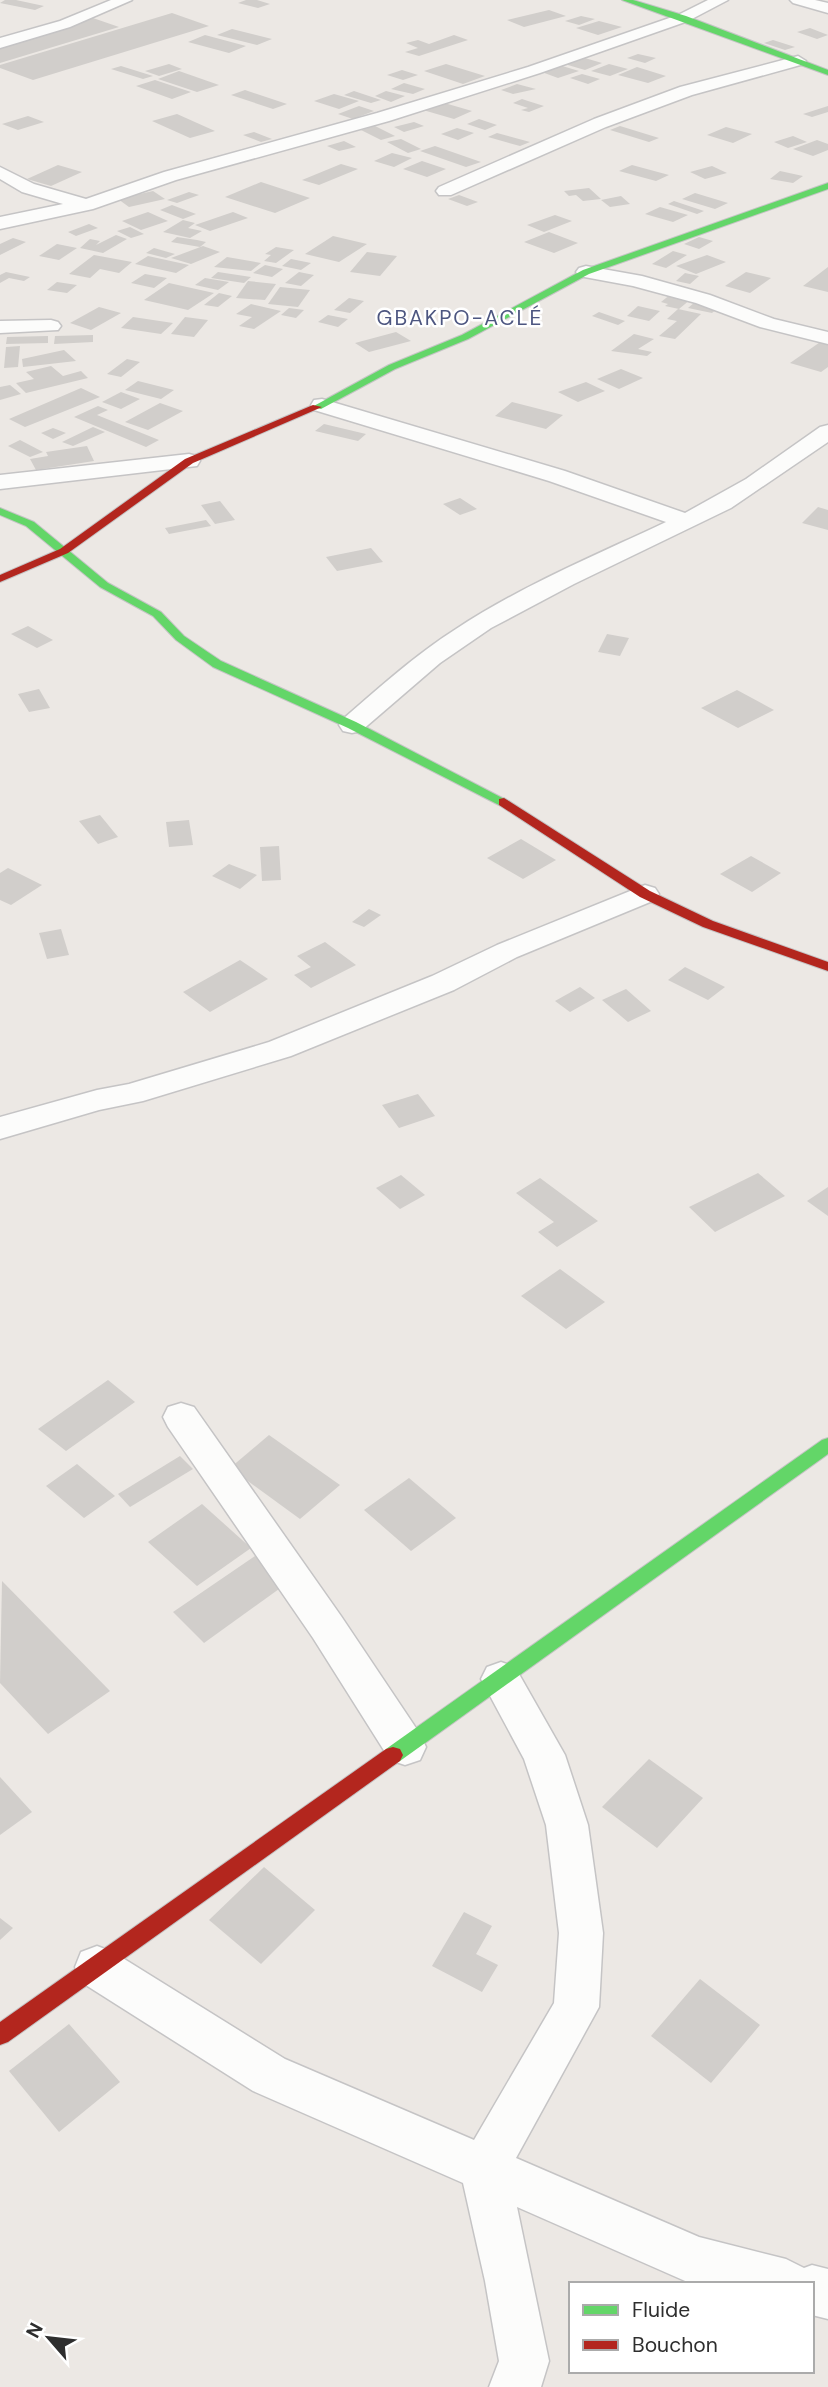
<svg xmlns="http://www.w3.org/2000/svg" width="828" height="2387" font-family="'DM Sans',sans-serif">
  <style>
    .building { fill: #d1cecb }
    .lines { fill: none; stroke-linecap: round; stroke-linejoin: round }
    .street-casing { stroke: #c5c4c5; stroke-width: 3 }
    .fast-casing { stroke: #c5c4c5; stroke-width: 2 }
    .jam-casing { stroke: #c5c4c5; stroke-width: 2 }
    .street { fill: #fcfcfb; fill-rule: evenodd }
    .fast { fill: #63d668; fill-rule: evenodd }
    .jam { fill: #b3261e; fill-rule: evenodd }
    .labels { text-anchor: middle; stroke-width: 5; stroke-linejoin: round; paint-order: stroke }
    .far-quarter-label { font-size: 21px; letter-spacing: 2px; fill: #4d5680; stroke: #fff }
  </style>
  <rect width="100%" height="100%" fill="#ece8e4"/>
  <!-- building -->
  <g class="building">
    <polygon points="5,0 16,0 44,6 35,10 0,3"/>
    <polygon points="246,0 257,0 270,4 258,8 238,3"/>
    <polygon points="549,10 566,16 524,27 507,20"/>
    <polygon points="172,13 209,26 33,80 0,68 0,65"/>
    <polygon points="581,16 595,19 579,25 565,21"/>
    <polygon points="93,18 119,27 0,63 0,46"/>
    <polygon points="599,21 622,27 598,35 576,28"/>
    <polygon points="810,28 828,35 817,39 797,32"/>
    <polygon points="232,29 272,39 257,45 217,35"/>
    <polygon points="205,35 246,46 229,53 188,42"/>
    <polygon points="454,35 468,40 419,56 405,52 418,48 406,43 418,40 429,44"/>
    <polygon points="773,40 795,47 785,50 764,43"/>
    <polygon points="638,54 656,58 645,63 627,58"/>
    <polygon points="578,56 602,63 585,70 561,63"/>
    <polygon points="169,64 182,69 159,76 145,71"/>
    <polygon points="446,64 485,76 463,84 424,71"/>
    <polygon points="609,64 628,69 610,76 591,71"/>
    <polygon points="559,65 579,71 558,78 539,71"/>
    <polygon points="121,66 153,76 143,79 111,69"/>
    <polygon points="637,67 666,76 648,83 618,75"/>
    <polygon points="402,70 418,75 403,80 387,75"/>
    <polygon points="179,71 219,85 197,92 158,79"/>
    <polygon points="582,74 600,79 588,84 570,78"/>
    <polygon points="155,80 191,92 172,99 136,86"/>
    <polygon points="404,83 425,89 413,94 391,89"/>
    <polygon points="517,84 536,89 513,94 501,90"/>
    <polygon points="245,90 287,104 273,109 231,95"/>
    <polygon points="354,91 381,100 371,103 344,95"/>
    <polygon points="386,91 405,96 391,102 375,96"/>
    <polygon points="334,94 359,101 339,109 314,101"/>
    <polygon points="522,99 528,101 544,106 529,112 521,110 528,108 513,103"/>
    <polygon points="441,102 472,111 454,119 423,110"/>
    <polygon points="359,106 374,111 353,119 338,114"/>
    <polygon points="828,106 828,112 812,117 803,114"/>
    <polygon points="177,114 215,131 190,138 152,121"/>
    <polygon points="28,116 44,122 18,130 2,124"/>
    <polygon points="479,119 497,125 485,130 467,124"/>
    <polygon points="414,122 424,126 404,132 394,127"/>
    <polygon points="375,126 395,136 381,140 361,130"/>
    <polygon points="620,126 659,138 649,142 610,130"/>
    <polygon points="726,127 752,134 733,143 707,135"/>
    <polygon points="457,128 474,133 458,140 441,134"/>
    <polygon points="254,132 272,139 261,142 243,135"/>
    <polygon points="497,133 530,142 520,146 488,137"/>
    <polygon points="793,136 807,142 788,148 774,142"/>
    <polygon points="401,139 421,149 408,153 387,142"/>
    <polygon points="817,140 828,144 828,150 813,156 793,149"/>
    <polygon points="344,141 356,147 339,151 327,146"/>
    <polygon points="435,146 481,162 466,167 420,151"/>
    <polygon points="392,153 412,158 394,167 374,161"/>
    <polygon points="422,161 446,169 427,177 403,169"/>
    <polygon points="341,164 358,169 319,185 302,180"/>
    <polygon points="58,165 82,172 51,186 27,179"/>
    <polygon points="632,165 669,175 656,181 619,171"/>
    <polygon points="712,166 727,173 705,179 690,172"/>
    <polygon points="780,171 803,176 793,183 770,179"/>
    <polygon points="261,182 310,198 275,213 225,197"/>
    <polygon points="589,188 601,199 583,201 576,195 569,196 564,191"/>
    <polygon points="153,191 165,199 129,207 118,199"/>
    <polygon points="189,192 199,195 177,203 167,200"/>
    <polygon points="695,193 728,203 715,209 682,199"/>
    <polygon points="459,195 478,202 467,206 448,199"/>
    <polygon points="621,196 630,204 610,207 601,200"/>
    <polygon points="674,201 704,211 697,214 668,204"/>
    <polygon points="172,205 196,214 183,219 160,210"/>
    <polygon points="660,207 688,215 673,222 645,214"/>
    <polygon points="148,212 168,221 141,230 122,221"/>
    <polygon points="233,212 248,218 210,231 195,225"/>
    <polygon points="555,215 572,221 544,232 527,225"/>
    <polygon points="183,220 195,223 188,228 202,231 190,238 163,232"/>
    <polygon points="89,224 98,228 76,236 68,232"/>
    <polygon points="130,227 144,234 131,238 117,231"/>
    <polygon points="549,232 578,243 554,253 524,242"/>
    <polygon points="116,235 127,239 103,253 80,248 90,239 100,241 96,245"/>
    <polygon points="333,236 367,244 339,262 305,254"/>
    <polygon points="177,237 197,240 206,242 200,247 171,242"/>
    <polygon points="699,237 713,241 699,249 684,244"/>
    <polygon points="13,238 26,242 0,255 0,244"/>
    <polygon points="57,244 77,248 59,260 39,256"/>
    <polygon points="203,246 220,252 191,264 171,258"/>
    <polygon points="276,247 294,250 276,263 264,261 271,255 265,254"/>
    <polygon points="154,248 175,254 166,258 146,253"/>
    <polygon points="673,251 687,255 666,268 652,264"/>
    <polygon points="367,252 397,256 380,276 350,272"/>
    <polygon points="94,255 132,262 119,273 100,269 90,278 69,274"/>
    <polygon points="707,255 726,262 696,274 676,266"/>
    <polygon points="148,256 189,265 176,273 135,264"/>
    <polygon points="227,257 261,263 251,271 214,267"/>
    <polygon points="291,259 311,263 301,270 282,266"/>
    <polygon points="265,265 283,269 272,277 253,273"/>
    <polygon points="828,267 828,292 803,286"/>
    <polygon points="6,272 30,277 24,281 9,278 0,283 0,275"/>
    <polygon points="218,272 251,277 244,283 211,278"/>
    <polygon points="299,272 314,275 301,286 285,283"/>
    <polygon points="746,272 771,278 750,293 725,286"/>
    <polygon points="685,273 699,276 690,284 676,281"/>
    <polygon points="145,274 167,278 154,288 131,283"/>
    <polygon points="205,278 229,282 218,290 195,285"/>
    <polygon points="248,281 276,284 265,300 236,298"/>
    <polygon points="57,282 77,285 67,293 47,290"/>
    <polygon points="169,283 214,293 188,310 144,300"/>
    <polygon points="280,287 310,290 298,307 268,304"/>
    <polygon points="219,293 232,296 218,307 204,305"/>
    <polygon points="671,294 691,299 679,309 665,306 668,304 661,302"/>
    <polygon points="349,298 364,301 350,313 334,310"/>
    <polygon points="695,302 719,307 712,313 688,308"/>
    <polygon points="251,304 281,311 254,329 239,326 252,317 236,314"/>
    <polygon points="638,306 660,311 649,321 627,316"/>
    <polygon points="99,307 121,313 91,330 70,323"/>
    <polygon points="289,308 304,310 296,318 281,315"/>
    <polygon points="678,309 701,314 675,339 659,336 677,321 667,319"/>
    <polygon points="599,312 625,321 618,325 592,316"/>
    <polygon points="328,315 348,319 338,327 318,322"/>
    <polygon points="133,317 173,323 161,334 121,328"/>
    <polygon points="185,317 208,320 194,337 171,334"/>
    <polygon points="396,332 411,341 369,352 355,343"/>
    <polygon points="634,334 654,339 638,349 652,352 647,356 611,351"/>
    <polygon points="93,335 93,342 54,344 55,336"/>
    <polygon points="48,336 48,343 6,344 7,337"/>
    <polygon points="826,338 828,338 828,367 821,372 790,363"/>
    <polygon points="20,346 18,367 4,368 6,347"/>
    <polygon points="64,350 76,361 23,367 22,359"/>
    <polygon points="127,359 140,362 121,377 107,374"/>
    <polygon points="51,366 63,376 81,371 88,378 26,393 16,383 34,379 26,372"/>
    <polygon points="621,369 643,378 619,389 597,379"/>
    <polygon points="138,381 174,390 161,399 125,390"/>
    <polygon points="586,382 605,391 578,402 558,392"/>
    <polygon points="10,385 21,394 0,400 0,387"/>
    <polygon points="81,388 100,397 25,427 9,419"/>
    <polygon points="121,392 140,399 121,409 102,402"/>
    <polygon points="512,402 563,415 546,429 495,416"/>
    <polygon points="160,403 183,411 148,430 125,422"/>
    <polygon points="98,406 108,410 97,415 159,440 146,447 74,417"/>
    <polygon points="324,424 366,434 358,441 315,431"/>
    <polygon points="93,427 105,432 73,446 62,442"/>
    <polygon points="53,428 66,433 53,439 41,433"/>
    <polygon points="20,440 43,452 30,457 8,446"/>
    <polygon points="87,446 94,461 36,470 30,459 48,456 46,452"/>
    <polygon points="460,498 477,509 460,515 443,504"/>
    <polygon points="220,501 235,520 215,524 201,505"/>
    <polygon points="818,507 828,510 828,530 802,523"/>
    <polygon points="206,520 211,526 169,534 165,528"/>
    <polygon points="371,548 383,562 337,571 326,557"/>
    <polygon points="28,626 53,640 37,648 11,634"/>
    <polygon points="607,634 629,638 620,656 598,652"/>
    <polygon points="39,689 50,708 29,712 18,694"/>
    <polygon points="737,690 774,710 738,728 701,708"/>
    <polygon points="100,815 118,837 98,844 79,821"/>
    <polygon points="189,820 193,845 169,847 166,822"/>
    <polygon points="521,839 556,860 523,879 487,858"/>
    <polygon points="279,846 281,880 262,881 260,847"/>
    <polygon points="751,856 781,873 752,892 720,874"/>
    <polygon points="229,864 257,875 240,889 212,876"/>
    <polygon points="8,868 42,885 11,905 0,900 0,873"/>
    <polygon points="369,909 381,915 364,927 352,922"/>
    <polygon points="61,929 69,955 47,959 39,933"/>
    <polygon points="325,942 356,965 311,988 294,975 311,967 297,956"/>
    <polygon points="240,960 268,979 210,1012 183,992"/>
    <polygon points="685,967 725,987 708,1000 668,980"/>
    <polygon points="580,987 595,998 570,1012 555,1001"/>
    <polygon points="626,989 651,1011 628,1022 602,1000"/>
    <polygon points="418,1094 435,1116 399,1128 382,1105"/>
    <polygon points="758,1173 785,1196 715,1232 689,1207"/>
    <polygon points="401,1175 425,1195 400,1209 376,1188"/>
    <polygon points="540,1178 598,1221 557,1247 538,1232 554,1222 516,1193"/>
    <polygon points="828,1187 828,1216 807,1201"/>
    <polygon points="560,1269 605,1302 566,1329 521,1296"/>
    <polygon points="108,1380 135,1402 66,1451 38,1429"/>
    <polygon points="269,1435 340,1485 300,1519 230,1468"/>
    <polygon points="180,1456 193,1469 130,1507 118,1494"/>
    <polygon points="77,1464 115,1496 84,1518 46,1486"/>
    <polygon points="409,1478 456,1518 411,1551 364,1510"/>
    <polygon points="202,1504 251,1548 197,1586 148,1542"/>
    <polygon points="255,1556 286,1584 204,1643 173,1612"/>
    <polygon points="2,1581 110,1691 48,1734 0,1683"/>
    <polygon points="649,1759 703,1798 657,1848 602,1807"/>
    <polygon points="0,1777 32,1812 0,1835"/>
    <polygon points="264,1867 315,1910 261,1964 209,1920"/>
    <polygon points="464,1912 492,1926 476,1954 498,1965 482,1992 432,1966"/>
    <polygon points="0,1918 13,1928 0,1940"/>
    <polygon points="700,1979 760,2025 711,2083 651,2036"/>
    <polygon points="69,2024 120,2082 59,2132 9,2071"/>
  </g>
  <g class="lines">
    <defs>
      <g id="street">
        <polygon points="111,0 132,0 70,27 0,48 0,38 60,21"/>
        <polygon points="708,0 728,0 688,21 540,73 389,121 176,180 93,209 0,229 0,217 63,204 22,192 0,179 0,167 34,184 86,199 164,172 377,113 528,67 678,15"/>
        <polygon points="790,0 815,0 828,3 828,13 793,3"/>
        <polygon points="798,56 806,61 804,64 692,95 606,127 451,195 439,195 436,191 439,187 594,119 680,87"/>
        <polygon points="586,266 642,276 710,295 774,319 828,332 828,344 760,327 696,303 633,286 579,276 576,272 579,268"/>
        <polygon points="51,320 58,322 61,326 58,330 0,333 0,321"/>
        <path d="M 322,399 L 565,471 L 685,513 L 746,479 L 820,427 L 828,425 L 828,442 L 731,508 L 574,584 L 491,628 L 440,663 L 361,731 L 352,733 L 343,731 L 339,725 L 343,719 C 379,688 415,655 456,629 C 521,586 596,555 666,522 L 549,481 L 314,410 L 311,405 L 314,400 Z"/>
        <polygon points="189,454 197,456 200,461 197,466 0,489 0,475"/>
        <polygon points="645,885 655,888 659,894 655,900 517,957 454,990 291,1056 143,1101 99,1110 0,1139 0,1117 97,1090 129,1084 269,1042 432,976 497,945"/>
        <polygon points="181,1403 194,1407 341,1616 420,1734 426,1747 420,1760 405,1765 390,1760 313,1638 168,1427 163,1417 168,1407"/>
        <polygon points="501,1662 515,1667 565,1755 588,1825 603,1933 599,2007 516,2158 699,2237 786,2259 804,2268 812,2265 828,2269 828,2319 812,2315 812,2284 692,2284 517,2207 549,2361 541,2387 489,2387 499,2361 485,2281 463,2183 253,2091 81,1982 75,1967 81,1952 97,1946 113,1952 285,2059 474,2140 554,2003 559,1933 546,1825 524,1759 481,1679 487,1667"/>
      </g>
      <g id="fast">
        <polygon points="622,0 633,0 686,16 828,70 828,75"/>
        <polygon points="828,183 828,189 589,274 468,339 395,369 321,409 312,407 389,365 462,335 583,270"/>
        <polygon points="0,508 34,522 108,583 161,612 184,636 221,661 356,722 510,802 504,806 499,805 348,728 213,667 176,640 153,616 100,587 26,526 0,515"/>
        <polygon points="828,1438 828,1454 400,1761 393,1763 386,1761 383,1755 386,1749 822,1440"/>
      </g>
      <g id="jam">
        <polygon points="313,405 322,407 193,463 68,553 0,582 0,575 60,549 185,459"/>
        <polygon points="504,798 650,891 713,921 828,962 828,971 703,927 640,897 499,805 499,799"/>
        <polygon points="393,1747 400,1749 403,1755 400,1761 8,2042 0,2045 0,2022 386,1749"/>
      </g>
    </defs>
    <!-- street casing -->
    <use href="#street" class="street-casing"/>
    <!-- fast casing -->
    <use href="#fast" class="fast-casing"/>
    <!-- jam casing -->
    <use href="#jam" class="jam-casing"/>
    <!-- street -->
    <use href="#street" class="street"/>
    <!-- fast -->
    <use href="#fast" class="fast"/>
    <!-- jam -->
    <use href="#jam" class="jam"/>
  </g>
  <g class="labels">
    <!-- far-quarter labels -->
    <g class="far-quarter-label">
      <text x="460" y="325">GBAKPO-ACLÉ</text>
    </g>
  </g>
  <!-- legend -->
  <rect x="569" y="2282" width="245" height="91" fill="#ffffff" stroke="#ababab" stroke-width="2"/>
  <rect x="583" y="2305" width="35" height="10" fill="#63d668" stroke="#ababab" stroke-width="2"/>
  <text x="632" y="2317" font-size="21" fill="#2e2e2e">Fluide</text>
  <rect x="583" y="2340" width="35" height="10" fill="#b3261e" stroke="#ababab" stroke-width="2"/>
  <text x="632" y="2352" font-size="21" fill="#2e2e2e">Bouchon</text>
  <!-- north arrow -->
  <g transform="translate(49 2338) rotate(298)" stroke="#ffffff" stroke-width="5" paint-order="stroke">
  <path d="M0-5L12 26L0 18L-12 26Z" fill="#2e2e2e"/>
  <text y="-10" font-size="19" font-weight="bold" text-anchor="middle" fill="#2e2e2e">N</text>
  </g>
</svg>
